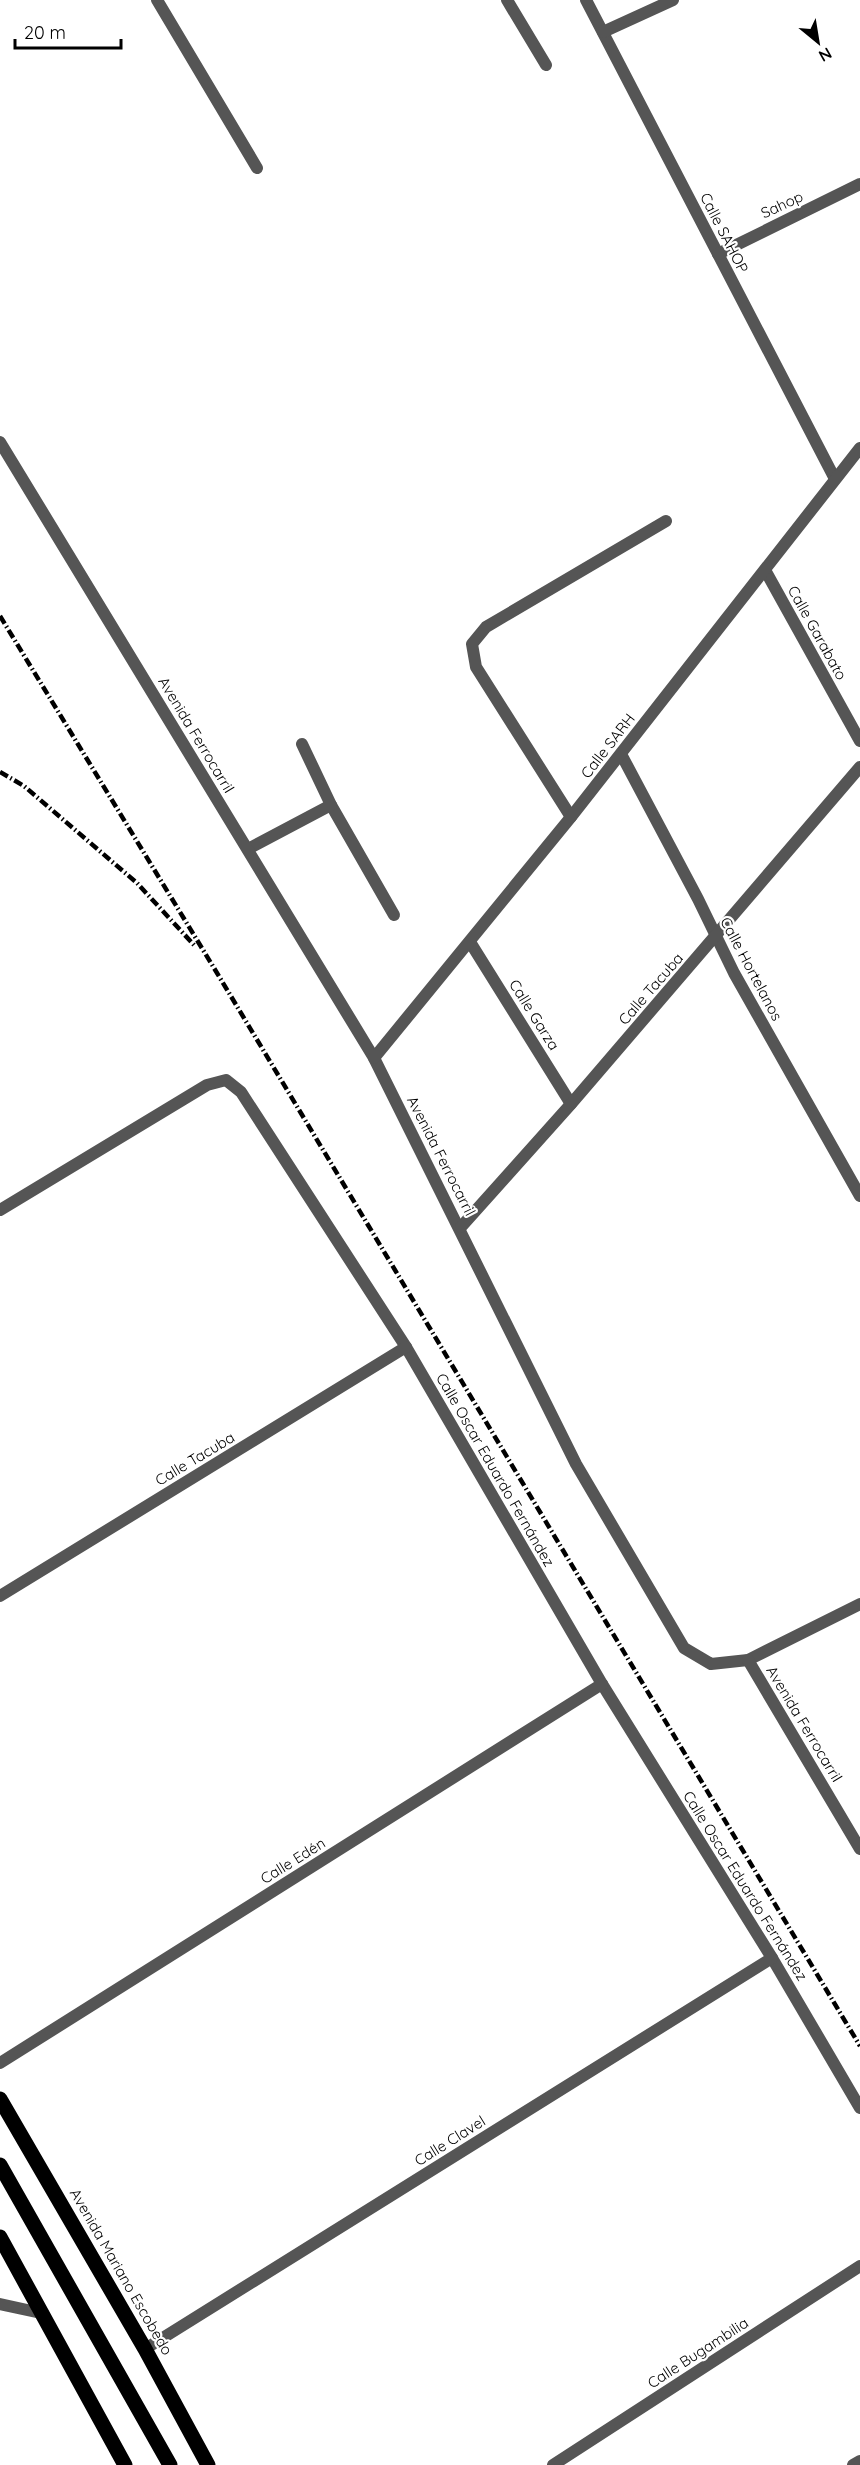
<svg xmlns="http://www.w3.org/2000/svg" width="860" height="2465" font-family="Quicksand,sans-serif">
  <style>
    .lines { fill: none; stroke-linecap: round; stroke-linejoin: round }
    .service { stroke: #555; stroke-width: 12 }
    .minor { stroke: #555; stroke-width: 12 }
    .primary { stroke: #000; stroke-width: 15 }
    .rail { stroke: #000; stroke-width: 4.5; stroke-dasharray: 9 3 1.5 3; stroke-linecap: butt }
    .labels { text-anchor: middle; stroke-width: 4.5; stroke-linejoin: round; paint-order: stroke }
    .street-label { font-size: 15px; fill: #000; stroke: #fff }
  </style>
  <rect width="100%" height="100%" fill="#fff"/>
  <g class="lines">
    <!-- service -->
    <g class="service">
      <polyline points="157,0 257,168"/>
      <polyline points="507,0 546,65"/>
      <polyline points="331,805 394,915"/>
      <polyline points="571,817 476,667 472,644 486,627 666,521"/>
      <polyline points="248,849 331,805 302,744"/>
    </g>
    <!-- minor -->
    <g class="minor">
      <polyline points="586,0 835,479"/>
      <polyline points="603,32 673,0"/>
      <polyline points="718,254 860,184"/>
      <polyline points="0,442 374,1058 576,1464 684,1648 711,1664 748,1660 860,1604"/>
      <polyline points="765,570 860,741"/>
      <polyline points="621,754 698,899 734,973 860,1196"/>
      <polyline points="470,942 571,1104"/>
      <polyline points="374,1058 571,817 860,448"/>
      <polyline points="0,1210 207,1085 226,1080 241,1092 406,1347 602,1684 772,1958 860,2108"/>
      <polyline points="461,1227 571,1104 860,767"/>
      <polyline points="0,1596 406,1347"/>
      <polyline points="748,1660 860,1849"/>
      <polyline points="0,2063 602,1684"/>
      <polyline points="0,2304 41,2313"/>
      <polyline points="145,2349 772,1958"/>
      <polyline points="553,2465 860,2266"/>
      <polyline points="853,2465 860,2461"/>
    </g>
    <!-- primary -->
    <g class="primary">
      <polyline points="0,2099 145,2349 208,2465"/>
      <polyline points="0,2165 170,2465"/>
      <polyline points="0,2237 125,2465"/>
    </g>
    <!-- rail -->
    <g class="rail">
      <polyline points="0,616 214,968 860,2046"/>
      <polyline points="0,772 24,786 137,883 194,945"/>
    </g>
  </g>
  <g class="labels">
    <!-- street labels -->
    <g class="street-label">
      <text transform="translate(782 205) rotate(-25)" y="5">Sahop</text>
      <text transform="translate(724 233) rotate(63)" y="5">Calle SAHOP</text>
      <text transform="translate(817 633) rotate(61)" y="5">Calle Garabato</text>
      <text transform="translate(196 735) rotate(59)" y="5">Avenida Ferrocarril</text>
      <text transform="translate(608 746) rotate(-52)" y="5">Calle SARH</text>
      <text transform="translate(751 969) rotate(62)" y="5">Calle Hortelanos</text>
      <text transform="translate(651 989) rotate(-49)" y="5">Calle Tacuba</text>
      <text transform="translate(534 1015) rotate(58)" y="5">Calle Garza</text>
      <text transform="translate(441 1156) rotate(63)" y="5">Avenida Ferrocarril</text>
      <text transform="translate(195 1459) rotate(-31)" y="5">Calle Tacuba</text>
      <text transform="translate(495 1470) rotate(60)" y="5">Calle Oscar Eduardo Fernández</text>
      <text transform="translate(804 1724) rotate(59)" y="5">Avenida Ferrocarril</text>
      <text transform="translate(293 1861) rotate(-32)" y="5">Calle Edén</text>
      <text transform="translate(745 1886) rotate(58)" y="5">Calle Oscar Eduardo Fernández</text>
      <text transform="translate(450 2141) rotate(-32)" y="5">Calle Clavel</text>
      <text transform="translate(121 2272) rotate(60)" y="5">Avenida Mariano Escobedo</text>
      <text transform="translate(698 2353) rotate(-33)" y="5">Calle Bugambilia</text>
    </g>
  </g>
  <!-- north arrow -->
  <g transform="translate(818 42) rotate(150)" stroke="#ffffff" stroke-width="4.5" paint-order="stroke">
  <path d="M0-4.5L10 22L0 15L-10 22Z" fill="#000000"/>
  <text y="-9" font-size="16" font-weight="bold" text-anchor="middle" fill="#000000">N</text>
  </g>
  <!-- scale -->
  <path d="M15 39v9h106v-9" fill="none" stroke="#000000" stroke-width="3"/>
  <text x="24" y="39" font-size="18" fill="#000000" stroke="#ffffff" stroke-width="4.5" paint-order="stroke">20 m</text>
</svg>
